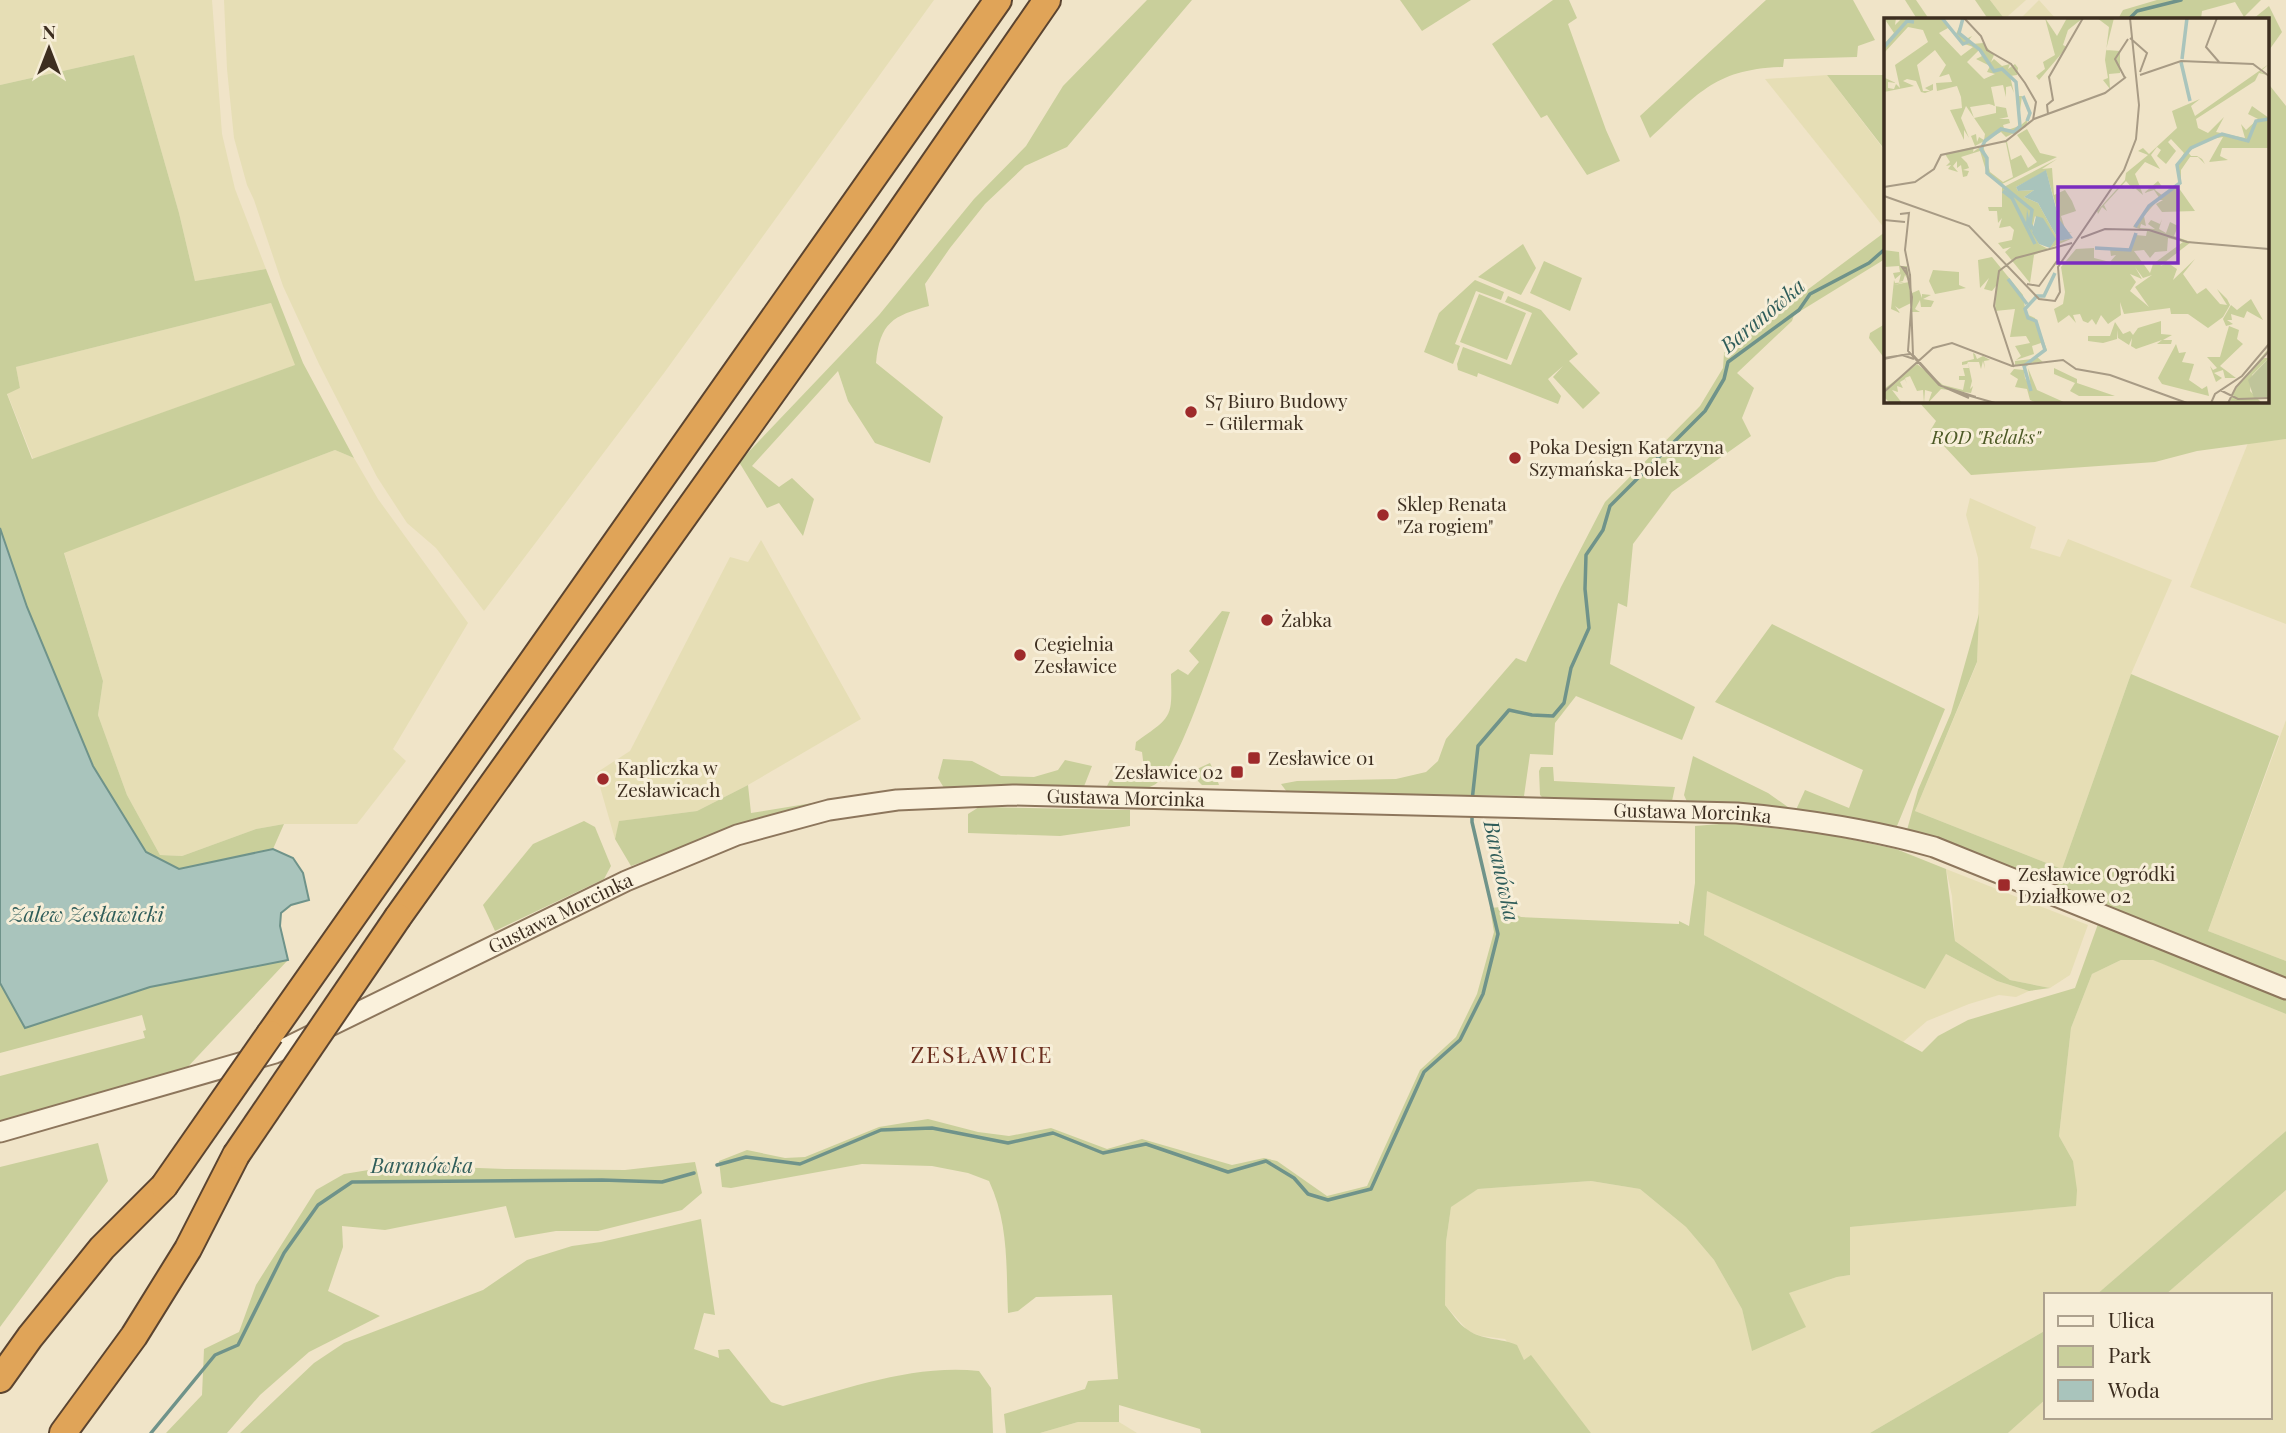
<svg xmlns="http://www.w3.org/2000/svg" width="2286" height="1433" font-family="'Playfair Display',serif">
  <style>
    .farmland { fill: #e6deb5 }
    .green { fill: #c9cf9b; fill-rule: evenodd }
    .water { fill: #a9c4bc; stroke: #6f938a; stroke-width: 2 }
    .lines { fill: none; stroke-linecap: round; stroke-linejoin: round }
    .stream { stroke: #6f938a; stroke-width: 3.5 }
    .tertiary-casing { stroke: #8d765c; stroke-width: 23 }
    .motorway-casing { stroke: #5b4430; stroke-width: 30 }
    .tertiary { stroke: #faf1dc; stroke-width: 19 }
    .motorway { stroke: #e0a458; stroke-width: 26 }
    .motorway-bridge-casing { stroke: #5b4430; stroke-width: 30; stroke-linecap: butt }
    .motorway-bridge { stroke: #e0a458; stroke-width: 26 }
    .poi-dot { fill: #9e2a2b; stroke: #f7eed8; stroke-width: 2.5 }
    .labels { text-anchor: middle; stroke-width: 6; stroke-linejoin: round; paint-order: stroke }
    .poi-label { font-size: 19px; fill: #3d2e20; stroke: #f7eed8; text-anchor: start }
    .park-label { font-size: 19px; font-style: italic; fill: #4d5a26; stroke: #f7eed8 }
    .street-label { font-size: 19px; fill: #3d2e20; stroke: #f7eed8 }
    .water-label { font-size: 21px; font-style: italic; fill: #2f5d5a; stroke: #f7eed8 }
    .quarter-label { font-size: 23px; letter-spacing: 2px; fill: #6b2e1e; stroke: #f7eed8 }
    .inset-river { fill: none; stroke: #a9c4bc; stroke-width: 3.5 }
    .inset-road { fill: none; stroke: #a89b85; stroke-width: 2 }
    .view { fill: #7b2cbf; fill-opacity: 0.15; stroke: #7b2cbf; stroke-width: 3.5 }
    .inset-edge { fill: none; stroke: #3d2e20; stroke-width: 3.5 }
  </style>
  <rect width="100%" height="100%" fill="#f0e4c8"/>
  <!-- farmland -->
  <g class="farmland">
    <polygon points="0,0 212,0 222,134 235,189 266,269 195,281 179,213 134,55 0,85"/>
    <polygon points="224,0 934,0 664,373 484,611 436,548 407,523 377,477 319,364 283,286 254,200 247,185 234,138 227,69"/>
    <polygon points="1990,0 2026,0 2008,16 2003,17"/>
    <polygon points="2039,0 2056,19 2020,19"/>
    <polygon points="1827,75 1885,151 1885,229 1765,79"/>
    <polygon points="271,303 296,365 33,459 7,393 20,388 16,367"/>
    <polygon points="2286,439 2286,624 2190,587 2248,443"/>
    <polygon points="335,450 354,458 378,499 468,623 393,749 406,761 357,824 284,824 256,829 182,856 160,855 127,795 98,715 103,681 64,552"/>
    <polygon points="1970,498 2036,527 2030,548 2060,557 2068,539 2172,580 2131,674 2062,869 1915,811 1977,663 1979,584 1978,558 1966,515"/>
    <polygon points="761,540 861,719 748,785 697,811 620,821 615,839 596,773 630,751 730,557 748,562"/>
    <polygon points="2286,720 2286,961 2208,931"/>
    <polygon points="1946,869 2088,925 2070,975 2050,988 2010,980 1955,941 1952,896"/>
    <polygon points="1707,890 1924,988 1946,954 1997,981 2029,991 2016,997 1999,995 1969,1004 1927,1021 1903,1042 1704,935"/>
    <polygon points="2121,960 2154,960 2286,1014 2286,1131 2096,1295 2046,1295 2046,1330 1870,1433 1591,1433 1531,1356 1524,1360 1505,1339 1481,1336 1469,1332 1445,1305 1446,1242 1451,1206 1478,1189 1591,1181 1640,1189 1686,1227 1714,1260 1742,1309 1753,1351 1788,1293 1837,1277 1850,1275 1850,1227 2075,1206 2073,1161 2059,1136 2071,1028 2092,974"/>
    <polygon points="2286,1190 2286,1433 2008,1433 2046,1399 2046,1417 2270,1417 2270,1295 2165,1295"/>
    <polygon points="1078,1422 1119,1422 1137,1433 1040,1433"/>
  </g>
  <!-- green -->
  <g class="green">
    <path d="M 1147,0 L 1192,0 L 1067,147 L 1025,166 L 985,204 L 950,248 L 925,284 L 929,306 C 893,316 880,322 876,363 L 943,417 L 930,463 L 875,443 L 848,401 L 838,371 L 752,466 L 779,487 L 792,478 L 814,499 L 803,536 L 779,503 L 767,508 L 739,462 L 879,315 L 974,199 L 1026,146 L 1063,86 Z"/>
    <polygon points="1400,0 1471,0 1422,31"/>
    <polygon points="1553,0 1569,0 1577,18 1568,24 1606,130 1620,161 1587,175 1547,115 1541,118 1492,44"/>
    <path d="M 1766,0 L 1853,0 L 1875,40 L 1858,46 L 1857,57 L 1784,59 L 1783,67 C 1713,69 1698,95 1650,138 L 1640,116 Z"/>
    <polygon points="1905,0 1916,0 1929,19 1917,19"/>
    <polygon points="1975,0 1990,0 2003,17 1988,19"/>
    <polygon points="2157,0 2261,0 2244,17 2235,2 2202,11 2201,19 2118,19 2123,10"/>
    <polygon points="2269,6 2282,32 2267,53 2267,19 2253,19"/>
    <path d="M 134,55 L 179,213 L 195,281 L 266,269 L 303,363 L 354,458 L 335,450 L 64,553 L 103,681 L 98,715 L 127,795 L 160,855 L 182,856 L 256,829 L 284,824 L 273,849 L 179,869 L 146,852 L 93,766 L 27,607 L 0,528 L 0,85 ZM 271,303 L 295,365 L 32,459 L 7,394 L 20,388 L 16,367 Z"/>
    <polygon points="1827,75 1885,75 1885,151 1885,150"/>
    <polygon points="2267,82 2286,106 2286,439 2197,451 2155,462 1971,475 1930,431 1936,421 1918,401 2267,401"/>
    <polygon points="1885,232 1885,259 1794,315 1792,321 1737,373 1754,388 1742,418 1751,436 1672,492 1633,544 1627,607 1618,603 1610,664 1695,707 1682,740 1576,696 1555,723 1553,755 1530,754 1524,796 1397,794 1389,800 1290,796 1281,784 1297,781 1396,779 1426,772 1438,761 1446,739 1516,658 1526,662 1561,587 1605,502 1700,406 1723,368 1724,353 1781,296 1787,305"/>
    <polygon points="1523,244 1536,268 1521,295 1478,277"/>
    <polygon points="1544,261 1582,278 1570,311 1530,293"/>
    <polygon points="1475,280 1504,292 1501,300 1476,291 1455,344 1460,346 1453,364 1424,352 1439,313"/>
    <polygon points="1479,294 1526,313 1507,360 1460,342"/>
    <polygon points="1508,296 1541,310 1578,354 1569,361 1600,393 1583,409 1553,377 1563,366 1548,379 1561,396 1558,404 1478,373 1477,377 1458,370 1457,364 1463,347 1511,365 1532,313 1505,302"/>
    <polygon points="1885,324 1885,359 1869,338 1870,333"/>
    <path d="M 1222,611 L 1230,612 C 1218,644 1179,772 1154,785 C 1141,792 1126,791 1111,791 L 1107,786 L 1110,780 L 1145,776 L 1142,752 L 1135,750 L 1136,742 C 1173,716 1172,718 1171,674 L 1178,669 L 1188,675 L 1199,662 L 1189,651 Z"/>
    <polygon points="1979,614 1977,662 1915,811 2062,869 2131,674 2279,736 2208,931 2286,961 2286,982 1979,854 1907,830 1918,790 1951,713"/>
    <polygon points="1772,624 1945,709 1897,826 1796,812 1688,804 1684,795 1693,756 1768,793 1795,812 1805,790 1849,808 1863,770 1715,702"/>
    <polygon points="943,759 972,761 1001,776 1034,777 1058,770 1065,760 1092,766 1083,789 944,788 938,778"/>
    <polygon points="1210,763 1212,767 1206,769 1209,777 1216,776 1219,785 1202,785 1196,779 1197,769"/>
    <polygon points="1541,767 1553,767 1554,781 1675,787 1672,801 1666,802 1543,798 1540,795 1539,771"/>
    <polygon points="748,785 751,813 837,799 750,824 631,866 615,839 619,821 697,811"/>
    <polygon points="979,807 1130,810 1130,826 1060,836 968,833 968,814"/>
    <polygon points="584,821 595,827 611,866 604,879 495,931 483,905 533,844"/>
    <path d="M 1731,823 L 1830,835 L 1896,849 L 1946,869 L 1955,941 L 2010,980 L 2050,988 L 2029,991 L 1997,981 L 1946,954 L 1925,989 L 1707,891 L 1704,935 L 1922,1052 L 1938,1036 L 1968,1020 L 2075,988 L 2098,924 L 2286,1000 L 2286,1014 L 2153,960 L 2121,960 L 2092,974 L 2071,1028 L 2059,1136 L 2073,1161 L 2077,1190 L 2076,1206 L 1850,1227 L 1850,1275 L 1837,1277 L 1789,1293 L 1806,1327 L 1752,1351 L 1742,1309 L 1714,1260 L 1686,1227 L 1640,1189 L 1591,1181 L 1478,1189 L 1451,1207 L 1446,1242 L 1445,1305 C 1452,1313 1458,1324 1468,1330 C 1481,1340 1501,1338 1517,1345 L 1524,1360 L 1531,1355 L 1591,1433 L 1201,1433 L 1200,1429 L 1119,1405 L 1119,1422 L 1078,1422 L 1040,1433 L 1006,1433 L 1004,1414 L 1085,1389 L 1088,1381 L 1118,1379 L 1112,1295 L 1036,1297 L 1018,1311 L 1008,1313 C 1006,1266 1009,1224 989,1181 L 968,1173 L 932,1166 L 862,1164 L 731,1188 L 722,1187 L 719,1161 L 747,1150 L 785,1158 L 805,1157 L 879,1127 L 928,1119 L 978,1132 L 1009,1136 L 1051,1128 L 1107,1149 L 1142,1139 L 1232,1165 L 1264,1158 L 1277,1161 L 1327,1196 L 1367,1186 L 1420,1070 L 1456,1037 L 1477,994 L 1494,932 L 1490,908 L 1501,907 L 1521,917 L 1679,924 L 1679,921 L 1689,926 L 1695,883 L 1695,826 Z"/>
    <polygon points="288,960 183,1072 0,1122 0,1076 145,1038 143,1031 146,1030 142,1015 0,1053 0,983 25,1028 150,987"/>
    <polygon points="2286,1131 2286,1190 2165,1295 2096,1295"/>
    <polygon points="98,1143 108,1181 0,1327 0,1167"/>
    <polygon points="695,1162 702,1193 682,1210 598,1231 556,1231 515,1238 506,1206 385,1230 342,1226 343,1247 328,1291 380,1316 309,1352 260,1395 227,1433 166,1433 202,1395 204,1349 239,1332 256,1285 316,1190 344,1174 399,1165 505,1169 625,1170"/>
    <path d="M 701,1219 L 715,1315 L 704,1313 L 694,1349 L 719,1358 L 718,1350 L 729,1349 L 771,1402 L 783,1406 C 847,1389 912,1364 979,1371 L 991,1388 L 993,1433 L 240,1433 L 314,1363 L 344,1343 L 483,1290 L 527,1260 L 572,1246 L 601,1242 Z"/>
    <polygon points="2046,1330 2046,1399 2008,1433 1870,1433"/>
  </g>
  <!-- water -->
  <polygon class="water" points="0,528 27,607 93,766 146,852 179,869 273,849 293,858 303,873 309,900 291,905 281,913 280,926 288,960 150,987 25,1028 0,983"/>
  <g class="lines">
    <!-- stream -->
    <g class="stream">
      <polyline points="2129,19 2137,11 2181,0"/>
      <polyline points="1472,801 1478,746 1509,710 1532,715 1553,716 1564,703 1571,668 1589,628 1585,589 1586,555 1603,530 1610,506 1705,411 1724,379 1728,362 1799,310 1810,294 1869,263 1885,249"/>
      <polyline points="717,1165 746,1157 800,1164 881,1130 932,1128 1008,1143 1053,1133 1103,1153 1146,1144 1228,1172 1266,1161 1294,1178 1308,1194 1328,1200 1371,1189 1424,1072 1460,1040 1483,994 1498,934 1472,822 1472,812"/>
      <polyline points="151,1433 215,1355 238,1345 284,1253 318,1205 352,1182 602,1180 662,1182 694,1173"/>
    </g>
    <defs>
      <g id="tertiary">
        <path id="s1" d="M 0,1132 L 275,1053 L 626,881 L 737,835 L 829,810 L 897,800 L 1013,795 L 1737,813 C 1804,819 1869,829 1934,847 L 2286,989"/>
      </g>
      <g id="motorway">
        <polyline points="398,917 881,240 1047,0"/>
        <polyline points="270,1034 998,0"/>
        <polyline points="0,1379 30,1337 102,1248 164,1186"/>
        <polyline points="63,1433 134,1336 188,1249 236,1155"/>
      </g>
    </defs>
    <!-- tertiary casing -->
    <use href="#tertiary" class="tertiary-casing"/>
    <!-- motorway casing -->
    <use href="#motorway" class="motorway-casing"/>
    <!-- tertiary -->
    <use href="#tertiary" class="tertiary"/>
    <!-- motorway -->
    <use href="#motorway" class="motorway"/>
    <defs>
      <g id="motorway-bridge">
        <polyline points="236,1155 398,917"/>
        <polyline points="164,1186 270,1034"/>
      </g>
    </defs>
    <!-- motorway-bridge casing -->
    <use href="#motorway-bridge" class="motorway-bridge-casing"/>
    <!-- motorway-bridge -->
    <use href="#motorway-bridge" class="motorway-bridge"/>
  </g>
  <!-- markers -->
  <g class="poi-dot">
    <circle cx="1191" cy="412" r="7"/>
    <circle cx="1515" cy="458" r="7"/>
    <circle cx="1383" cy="515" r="7"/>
    <circle cx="1267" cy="620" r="7"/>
    <circle cx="1020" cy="655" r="7"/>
    <rect x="1247" y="751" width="14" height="14" rx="3.5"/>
    <rect x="1230" y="765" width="14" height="14" rx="3.5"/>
    <circle cx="603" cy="779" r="7"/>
    <rect x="1997" y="878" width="14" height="14" rx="3.5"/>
  </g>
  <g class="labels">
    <!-- poi labels -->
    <g class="poi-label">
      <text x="1205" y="408">S7 Biuro Budowy<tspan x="1205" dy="22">- Gülermak</tspan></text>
      <text x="1529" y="454">Poka Design Katarzyna<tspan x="1529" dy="22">Szymańska-Polek</tspan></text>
      <text x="1397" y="511">Sklep Renata<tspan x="1397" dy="22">"Za rogiem"</tspan></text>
      <text x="1281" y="627">Żabka</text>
      <text x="1034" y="651">Cegielnia<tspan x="1034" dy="22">Zesławice</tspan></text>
      <text x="1268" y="765">Zesławice 01</text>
      <text x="617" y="775">Kapliczka w<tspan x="617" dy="22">Zesławicach</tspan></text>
      <text x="1223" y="779" text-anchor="end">Zesławice 02</text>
      <text x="2018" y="881">Zesławice Ogródki<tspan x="2018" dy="22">Działkowe 02</tspan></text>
    </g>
    <!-- park labels -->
    <g class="park-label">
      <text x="1986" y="444">ROD "Relaks"</text>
    </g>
    <!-- street labels -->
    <g class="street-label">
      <text dy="7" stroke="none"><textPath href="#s1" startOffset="1190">Gustawa Morcinka</textPath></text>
      <text dy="7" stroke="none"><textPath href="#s1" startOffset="1757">Gustawa Morcinka</textPath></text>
      <text dy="7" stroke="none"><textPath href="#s1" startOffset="604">Gustawa Morcinka</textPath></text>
    </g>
    <!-- water labels -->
    <g class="water-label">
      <text transform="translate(1763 316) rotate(-40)" y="7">Baranówka</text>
      <text transform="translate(1501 871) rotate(78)" y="7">Baranówka</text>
      <text x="87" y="922">Zalew Zesławicki</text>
      <text x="422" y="1173">Baranówka</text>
    </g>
    <!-- quarter labels -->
    <g class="quarter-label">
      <text x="982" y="1063">ZESŁAWICE</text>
    </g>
  </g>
  <!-- overview -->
  <g transform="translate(1884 18)">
    <rect width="385" height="385" fill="#f0e4c8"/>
    <path d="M 0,0 L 12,0 L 11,7 L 18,0 L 59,0 L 72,16 L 79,0 L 76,14 L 82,21 L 88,18 L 84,23 L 88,26 L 99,25 L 110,37 L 107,44 L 110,41 L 118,48 L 126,46 L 124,51 L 131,46 L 134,50 L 133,57 L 126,58 L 130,75 L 127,68 L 122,69 L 122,79 L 119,67 L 107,69 L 111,88 L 122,90 L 124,99 L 115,101 L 125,101 L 126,105 L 119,107 L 121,113 L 135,108 L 132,78 L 138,78 L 135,100 L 137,107 L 144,101 L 142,109 L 122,119 L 117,114 L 91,128 L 87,118 L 92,116 L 93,124 L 95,119 L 100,122 L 101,116 L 82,88 L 77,100 L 85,120 L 80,112 L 80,122 L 66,92 L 78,90 L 77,79 L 73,68 L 53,73 L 52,65 L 68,64 L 65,56 L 55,59 L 62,47 L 51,32 L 33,47 L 39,73 L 46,73 L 41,70 L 49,66 L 49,72 L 41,75 L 37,74 L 32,63 L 23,61 L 19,63 L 30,68 L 0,74 L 1,60 L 12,65 L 4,64 L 4,70 L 10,71 L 12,66 L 16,70 L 11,47 L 44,24 L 39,12 L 24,9 L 0,35 L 0,26 L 10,15 ZM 64,10 L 78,25 L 89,29 L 77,38 L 55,15 ZM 95,32 L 98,38 L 92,41 L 106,48 L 103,54 L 111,56 L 100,61 L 83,44 ZM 105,86 L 112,88 L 112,95 L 90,100 L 86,89 ZM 161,0 L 173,18 L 183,0 L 199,0 L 184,12 L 179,27 L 183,29 L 155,62 L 152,58 L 161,51 L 159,44 L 171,37 ZM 213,0 L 230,0 L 222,32 L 236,33 L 236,55 L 225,56 L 226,71 L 219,62 L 224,60 L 221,42 L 225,9 ZM 385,46 L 377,53 L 377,54 L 380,55 L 383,57 L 375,55 L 371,63 L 312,101 L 314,110 L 324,115 L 340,99 L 332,114 L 361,120 L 357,106 L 362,112 L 374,101 L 364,96 L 368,88 L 385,100 L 385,130 L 338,130 L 336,138 L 344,142 L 325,144 L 339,119 L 322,122 L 304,134 L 307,138 L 313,138 L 318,141 L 321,146 L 314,139 L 306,139 L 297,152 L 297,164 L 292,149 L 300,135 L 287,121 L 284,124 L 292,133 L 282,146 L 273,138 L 277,132 L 273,129 L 267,137 L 276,151 L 261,144 L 251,156 L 259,177 L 252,171 L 255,167 L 249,171 L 242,163 L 220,187 L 223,193 L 218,189 L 214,196 L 213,193 L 241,162 L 242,155 L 264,137 L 254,133 L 259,130 L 265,136 L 293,110 L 288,93 L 316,81 L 307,88 L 311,98 ZM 143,111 L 156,135 L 173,139 L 116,167 L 103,156 L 96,133 L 77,139 L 83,145 L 85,150 L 79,152 L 85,153 L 83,158 L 79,159 L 77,147 L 73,150 L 73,143 L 69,148 L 74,154 L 64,151 L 67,147 L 62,148 L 66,144 L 61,136 L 89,129 L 84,131 L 90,129 L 89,134 L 99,127 L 106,154 L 119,164 L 129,159 L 122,125 L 119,125 L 123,124 L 127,142 L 137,137 L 144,150 L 153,144 L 133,117 ZM 173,141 L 158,151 L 168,150 L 170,177 L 181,172 L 188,183 L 192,193 L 177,198 L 182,214 L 188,214 L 183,215 L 181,214 L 178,209 L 162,153 L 132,169 L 134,173 L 150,172 L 140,179 L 154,185 L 175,223 L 189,220 L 166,230 L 171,222 L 151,198 L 148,212 L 155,226 L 164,231 L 150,237 L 146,265 L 121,234 L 127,229 L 119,231 L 114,225 L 128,222 L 130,212 L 126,208 L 115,210 L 118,200 L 114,205 L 113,193 L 105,193 L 104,189 L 118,189 L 118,170 ZM 274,163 L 279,170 L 273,168 L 271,172 L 279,178 L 292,166 L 311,193 L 278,194 L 272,186 L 279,182 L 274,182 L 260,198 L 262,208 L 257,206 L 256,210 L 271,211 L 264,206 L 267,202 L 276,206 L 278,201 L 275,211 L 282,215 L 286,204 L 294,208 L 290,218 L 307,224 L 276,248 L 284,245 L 293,251 L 289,262 L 311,241 L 299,256 L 313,276 L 322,270 L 336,286 L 343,287 L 333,271 L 343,281 L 346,287 L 339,299 L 324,310 L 304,296 L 287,296 L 286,290 L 240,296 L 236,284 L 237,297 L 224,306 L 217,297 L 212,307 L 208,301 L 204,305 L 199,303 L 196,296 L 189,297 L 192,305 L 185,297 L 174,305 L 170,291 L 179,286 L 181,274 L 177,249 L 192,231 L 210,230 L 210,240 L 226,244 L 232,237 L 227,238 L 226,231 L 212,230 L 244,232 L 252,217 L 262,218 L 263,213 L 249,209 L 265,188 L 276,181 L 270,172 L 260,175 ZM 284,220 L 299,224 L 269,246 L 266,255 L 250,233 L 260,232 L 266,240 L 271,234 L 283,233 ZM 251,249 L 259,260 L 268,257 L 251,269 L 265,289 L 246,273 L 252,264 L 246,256 L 258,261 ZM 0,232 L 15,234 L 16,248 L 23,248 L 28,275 L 35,272 L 38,280 L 38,276 L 47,277 L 39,281 L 50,283 L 47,289 L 37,289 L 36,282 L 31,291 L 36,294 L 28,294 L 27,285 L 15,291 L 11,288 L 16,295 L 7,291 L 10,262 L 11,265 L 21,264 L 10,267 L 25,264 L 21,257 L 19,263 L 15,264 L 17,256 L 11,261 L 9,255 L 16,254 L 15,248 L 0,249 ZM 108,239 L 139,277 L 142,296 L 151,300 L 163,332 L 153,339 L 159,344 L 131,347 L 131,343 L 148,341 L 160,333 L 157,325 L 148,328 L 150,336 L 132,342 L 137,338 L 131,328 L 146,325 L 142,318 L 126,319 L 131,291 L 111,293 L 112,268 L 108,273 L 100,271 L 105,260 L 96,270 L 94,242 ZM 49,252 L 75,254 L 75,267 L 82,270 L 51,276 L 45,263 ZM 367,281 L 379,302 L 363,293 L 360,300 L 347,296 L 348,302 L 343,302 L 349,306 L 342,308 L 339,301 L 347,287 L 353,292 ZM 277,303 L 277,316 L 288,317 L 279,322 L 288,322 L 287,326 L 273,326 L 278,322 L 252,331 L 247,328 L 248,320 L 245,327 L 234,320 L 234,312 L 233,321 L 219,325 L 204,323 L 204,318 L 226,318 L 231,304 L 239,316 L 246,313 L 249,317 L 254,310 ZM 345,308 L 355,312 L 353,321 L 359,326 L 336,348 L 352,360 L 341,360 L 339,352 L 330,355 L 338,360 L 332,364 L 326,348 L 329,352 L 333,350 L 323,339 L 336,339 ZM 292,326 L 295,335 L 302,334 L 298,344 L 310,346 L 305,362 L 318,371 L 323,368 L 325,378 L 278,366 L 274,360 ZM 385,330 L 379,340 L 385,340 L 368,357 L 366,373 L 378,385 L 346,383 L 352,370 ZM 89,335 L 91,336 L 93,341 L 99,338 L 106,342 L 100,343 L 101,351 L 99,343 L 97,351 L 95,344 L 84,344 L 88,363 L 86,371 L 89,368 L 87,375 L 57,371 L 44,385 L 48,374 L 41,372 L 40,385 L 39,372 L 33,373 L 26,358 L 21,360 L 23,366 L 21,361 L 16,364 L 19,370 L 13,368 L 14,374 L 8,372 L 18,385 L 6,385 L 0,379 L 0,371 L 33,346 L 59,367 L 79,372 L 81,362 L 75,362 L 75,358 L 81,358 L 79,350 L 85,350 L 84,344 L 83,346 L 78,347 L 78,344 L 90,341 ZM 144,350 L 153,372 L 182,385 L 153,385 L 146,382 L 143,371 L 131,369 L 134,361 L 126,356 L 130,351 L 140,352 L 141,360 L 147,370 ZM 170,350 L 193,361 L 193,365 L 231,378 L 195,378 L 186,373 L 191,365 L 170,356 Z" fill="#c9cf9b" fill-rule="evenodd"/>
    <path d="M 385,340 L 385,379 L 370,380 L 364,362 Z" fill="#bfc49a"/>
    <path d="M 162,152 L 175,201 L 189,220 L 175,223 L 154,185 L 140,179 L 150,172 L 134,173 L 132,169 ZM 143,191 L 148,215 L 152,198 L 159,200 L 172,221 L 166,230 L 155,226 L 142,205 Z" fill="#a9c4bc"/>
    <path class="inset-river" d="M 58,0 L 79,26 L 84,24M 79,0 L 75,15 L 96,32 L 110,53 L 118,51 L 132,64 L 136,108 L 130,114 L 117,111 L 101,123 L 97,131 L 103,140 L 103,155 L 148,192 L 146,206 L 152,215M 0,29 L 23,3 L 30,4M 298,41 L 303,0M 297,44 L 306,83M 139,78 L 146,95 L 143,103M 119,173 L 128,180 L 151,226M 251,209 L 265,188 L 296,165 L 293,147 L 307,130 L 338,116 L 364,123 L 372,103 L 385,101M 211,230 L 246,232 L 252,215M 124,261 L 143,286M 147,373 L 140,348 L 161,332 L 152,303 L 144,300 L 141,291 L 153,278 L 160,278 L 171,255"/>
    <path class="inset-road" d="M 80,0 L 97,18 L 103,32 L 127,46 L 141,65 L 152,84 L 149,102M 333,0 L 322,29 L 335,44M 246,20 L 263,35 L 256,54M 256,57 L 297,43 L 369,46 L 385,58M 241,60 L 231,41 L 244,21M 164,96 L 163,87 L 169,82 L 165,59 L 199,0M 0,169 L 31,164 L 50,151 L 57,137 L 122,123 L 150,101 L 221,75 L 242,59M 0,178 L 85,208 L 155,281 L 171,283 L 176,274 L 174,249 L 240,152 L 252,121 L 255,87 L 246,0M 16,196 L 25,195 L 21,232 L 26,257M 0,202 L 21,204M 197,220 L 221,211 L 265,212 L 303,224 L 385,231M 26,256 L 29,337 L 57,368 L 92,379M 24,258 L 18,249 L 22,250 L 28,279 L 24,333 L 55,367 L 85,380M 143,266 L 155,268 L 173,243M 0,340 L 26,336M 0,341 L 18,337 L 30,341M 130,349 L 110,288 L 115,253 L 132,240 L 188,225M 336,372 L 354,381 L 385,380M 0,374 L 49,330 L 68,325 L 128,348 L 179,342 L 192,351 L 226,357 L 303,385M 76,375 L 111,385M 327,385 L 331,376 L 358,358 L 385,326M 344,385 L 352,369 L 385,333"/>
    <path class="view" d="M 174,169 L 294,169 L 294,245 L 174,245 Z"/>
    <rect width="385" height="385" class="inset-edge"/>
  </g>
  <!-- legend -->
  <rect x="2044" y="1293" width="228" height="126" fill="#f7eed8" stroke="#ada18e" stroke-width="2"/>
  <rect x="2058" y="1316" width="35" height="10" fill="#faf1dc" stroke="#ada18e" stroke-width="2"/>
  <text x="2108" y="1328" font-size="21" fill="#3d2e20">Ulica</text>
  <rect x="2058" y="1346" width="35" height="21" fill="#c9cf9b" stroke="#ada18e" stroke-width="2"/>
  <text x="2108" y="1363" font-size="21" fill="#3d2e20">Park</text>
  <rect x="2058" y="1380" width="35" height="21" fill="#a9c4bc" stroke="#ada18e" stroke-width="2"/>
  <text x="2108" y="1398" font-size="21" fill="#3d2e20">Woda</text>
  <!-- north arrow -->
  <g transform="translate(49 49)" stroke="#f7eed8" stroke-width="5" paint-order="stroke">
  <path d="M0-5L12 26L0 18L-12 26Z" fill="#3d2e20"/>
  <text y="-10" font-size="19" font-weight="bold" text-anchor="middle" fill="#3d2e20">N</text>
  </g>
</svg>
